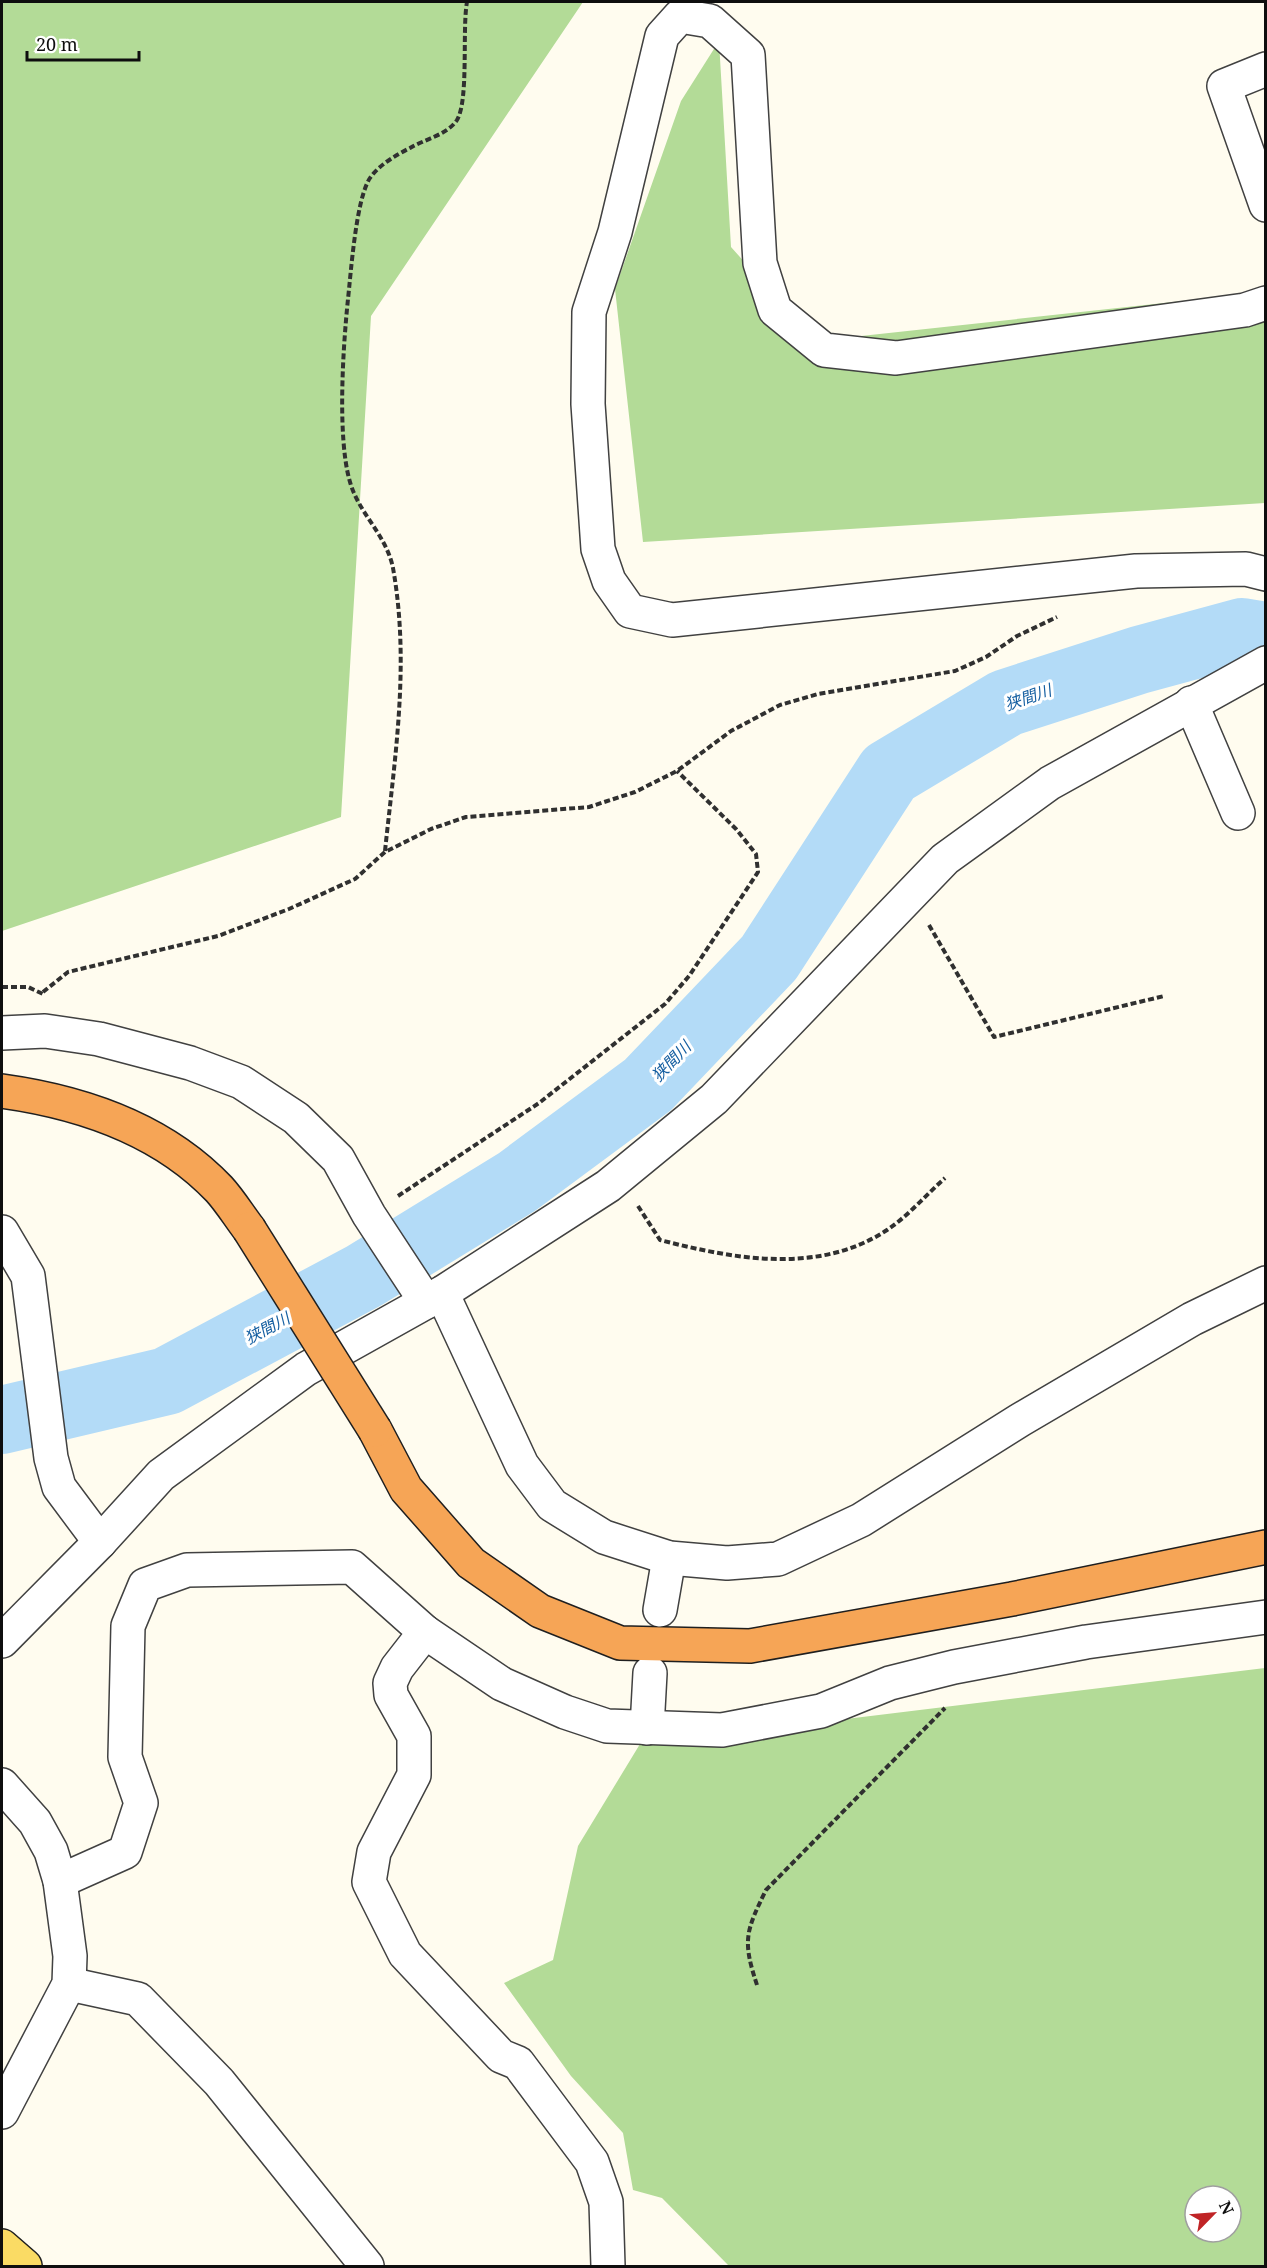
<svg xmlns="http://www.w3.org/2000/svg" width="1267" height="2268" font-family="'Noto Serif','Noto Sans JP',serif">
  <style>
    .forest { fill: #b3db97; fill-rule: evenodd }
    .lines { fill: none; stroke-linecap: round; stroke-linejoin: round }
    .river { stroke: #b3dbf7; stroke-width: 68 }
    .minor-casing { stroke: #414141; stroke-width: 36 }
    .major-casing { stroke: #1f1f1f; stroke-width: 36 }
    .highway-casing { stroke: #1f1f1f; stroke-width: 36 }
    .path { stroke: #303030; stroke-width: 4; stroke-dasharray: 6 3; stroke-linecap: butt }
    .minor { stroke: #fff; stroke-width: 33 }
    .major { stroke: #fadb64; stroke-width: 33 }
    .highway { stroke: #f6a556; stroke-width: 33 }
    .highway-bridge-casing { stroke: #1f1f1f; stroke-width: 36; stroke-linecap: butt }
    .highway-bridge { stroke: #f6a556; stroke-width: 33 }
    .labels { text-anchor: middle; stroke-width: 6; stroke-linejoin: round; paint-order: stroke }
    .water-label { font-size: 16px; font-style: italic; fill: #155fa1; stroke: #fff }
  </style>
  <rect width="100%" height="100%" fill="#fffcef"/>
  <!-- forest -->
  <g class="forest">
    <polygon points="2,2 583,2 371,316 341,817 2,931"/>
    <polygon points="719,41 731,247 815,341 1265,292 1265,503 643,542 615,289 681,101"/>
    <path d="M 1265,1668 L 1265,2266 L 729,2266 L 662,2198 L 633,2190 L 623,2133 L 571,2076 L 504,1983 L 553,1960 L 578,1846 L 640,1744 ZM 1195,2196 L 1231,2196 L 1231,2232 L 1195,2232 Z"/>
  </g>
  <g class="lines">
    <!-- river -->
    <polyline class="river" points="2,1420 167,1381 364,1276 517,1182 648,1085 769,958 889,773 1006,703 1139,660 1242,632 1266,636"/>
    <defs>
      <g id="minor">
        <polyline points="1266,69 1224,86 1266,205"/>
        <polyline points="1266,303 1245,310 896,358 824,350 775,310 760,263 748,55 710,21 680,16 662,36 615,232 589,312 588,404 598,549 609,581 630,611 672,620 1136,571 1246,569 1266,574"/>
        <polyline points="1191,703 1238,813"/>
        <polyline points="2,1033 45,1031 99,1039 190,1063 241,1082 296,1118 338,1159 369,1215 426,1302"/>
        <polyline points="2,1232 28,1276 51,1458 59,1487 100,1542"/>
        <polyline points="442,1293 522,1465 552,1505 604,1537 669,1558 727,1563 778,1559 861,1520 1020,1420 1192,1319 1266,1283"/>
        <polyline points="660,1610 669,1558"/>
        <polyline points="425,1632 502,1684 565,1712 607,1726 722,1730 821,1711 890,1683 954,1667 1086,1642 1266,1617"/>
        <polyline points="2,1641 100,1542 161,1475 306,1369 442,1293 608,1186 714,1099 945,859 1050,783 1266,663"/>
        <polyline points="647,1728 650,1673"/>
        <polyline points="2,1785 35,1822 51,1851 60,1881 70,1956 69,1984 2,2112"/>
        <polyline points="60,1881 125,1852 141,1803 125,1757 128,1626 145,1585 187,1570 352,1567 425,1632 397,1668 390,1683 391,1695 414,1736 414,1775 374,1852 369,1882 405,1954 501,2056 518,2063 592,2162 606,2202 608,2266"/>
        <polyline points="69,1984 138,1999 219,2082 367,2266"/>
      </g>
      <polyline id="major" points="2,2246 25,2266"/>
      <g id="highway">
        <path d="M 2,1091 C 81,1102 162,1129 219,1189 C 230,1201 239,1216 249,1229"/>
        <polyline points="375,1430 406,1489 471,1563 540,1611 620,1643 750,1646 1012,1599 1266,1547"/>
      </g>
    </defs>
    <!-- minor casing -->
    <use href="#minor" class="minor-casing"/>
    <!-- major casing -->
    <use href="#major" class="major-casing"/>
    <!-- highway casing -->
    <use href="#highway" class="highway-casing"/>
    <!-- path -->
    <g class="path">
      <path d="M 385,851 C 395,756 410,663 393,568 C 386,534 359,514 350,482 C 337,438 343,347 348,299 C 351,272 356,199 370,178 C 379,165 396,155 410,148 C 425,139 447,135 457,120 C 469,100 462,29 467,2"/>
      <polyline points="929,925 994,1037 1164,996"/>
      <polyline points="2,987 28,987 43,994"/>
      <polyline points="43,992 68,972 218,936 289,909 355,879 385,852 431,829 466,817 589,807 635,792 677,771 731,731 780,705 818,694 955,671 986,657 1017,636 1057,617"/>
      <polyline points="398,1196 539,1103 665,1004 689,976 758,872 756,854 736,829 677,771"/>
      <path d="M 638,1206 L 660,1240 C 734,1259 819,1275 887,1230 C 908,1216 926,1195 945,1178"/>
      <path d="M 757,1985 C 742,1940 746,1931 766,1890 L 945,1708"/>
    </g>
    <!-- minor -->
    <use href="#minor" class="minor"/>
    <!-- major -->
    <use href="#major" class="major"/>
    <!-- highway -->
    <use href="#highway" class="highway"/>
    <defs>
      <polyline id="highway-bridge" points="249,1229 375,1430"/>
    </defs>
    <!-- highway-bridge casing -->
    <use href="#highway-bridge" class="highway-bridge-casing"/>
    <!-- highway-bridge -->
    <use href="#highway-bridge" class="highway-bridge"/>
  </g>
  <g class="labels">
    <!-- water labels -->
    <g class="water-label">
      <text transform="translate(1028 697) rotate(-19)" y="6">狭間川</text>
      <text transform="translate(671 1061) rotate(-46)" y="6">狭間川</text>
      <text transform="translate(267 1328) rotate(-28)" y="6">狭間川</text>
    </g>
  </g>
  <!-- border -->
  <rect width="1267" height="2268" fill="none" stroke="#0e0e0e" stroke-width="6"/>
  <!-- north arrow -->
  <g transform="translate(1213 2214) rotate(65)"><circle r="28" fill="#ffffff" stroke="#9f9f9f" stroke-width="1.5"/>
  <path d="M0-4.5L10 22L0 15L-10 22Z" fill="#c02426"/>
  <text y="-9" font-size="16" font-weight="bold" text-anchor="middle" fill="#0e0e0e">N</text>
  </g>
  <!-- scale -->
  <path d="M27 51v9h112v-9" fill="none" stroke="#0e0e0e" stroke-width="3"/>
  <text x="36" y="51" font-size="18" fill="#0e0e0e" stroke="#ffffff" stroke-width="4.5" paint-order="stroke">20 m</text>
</svg>
